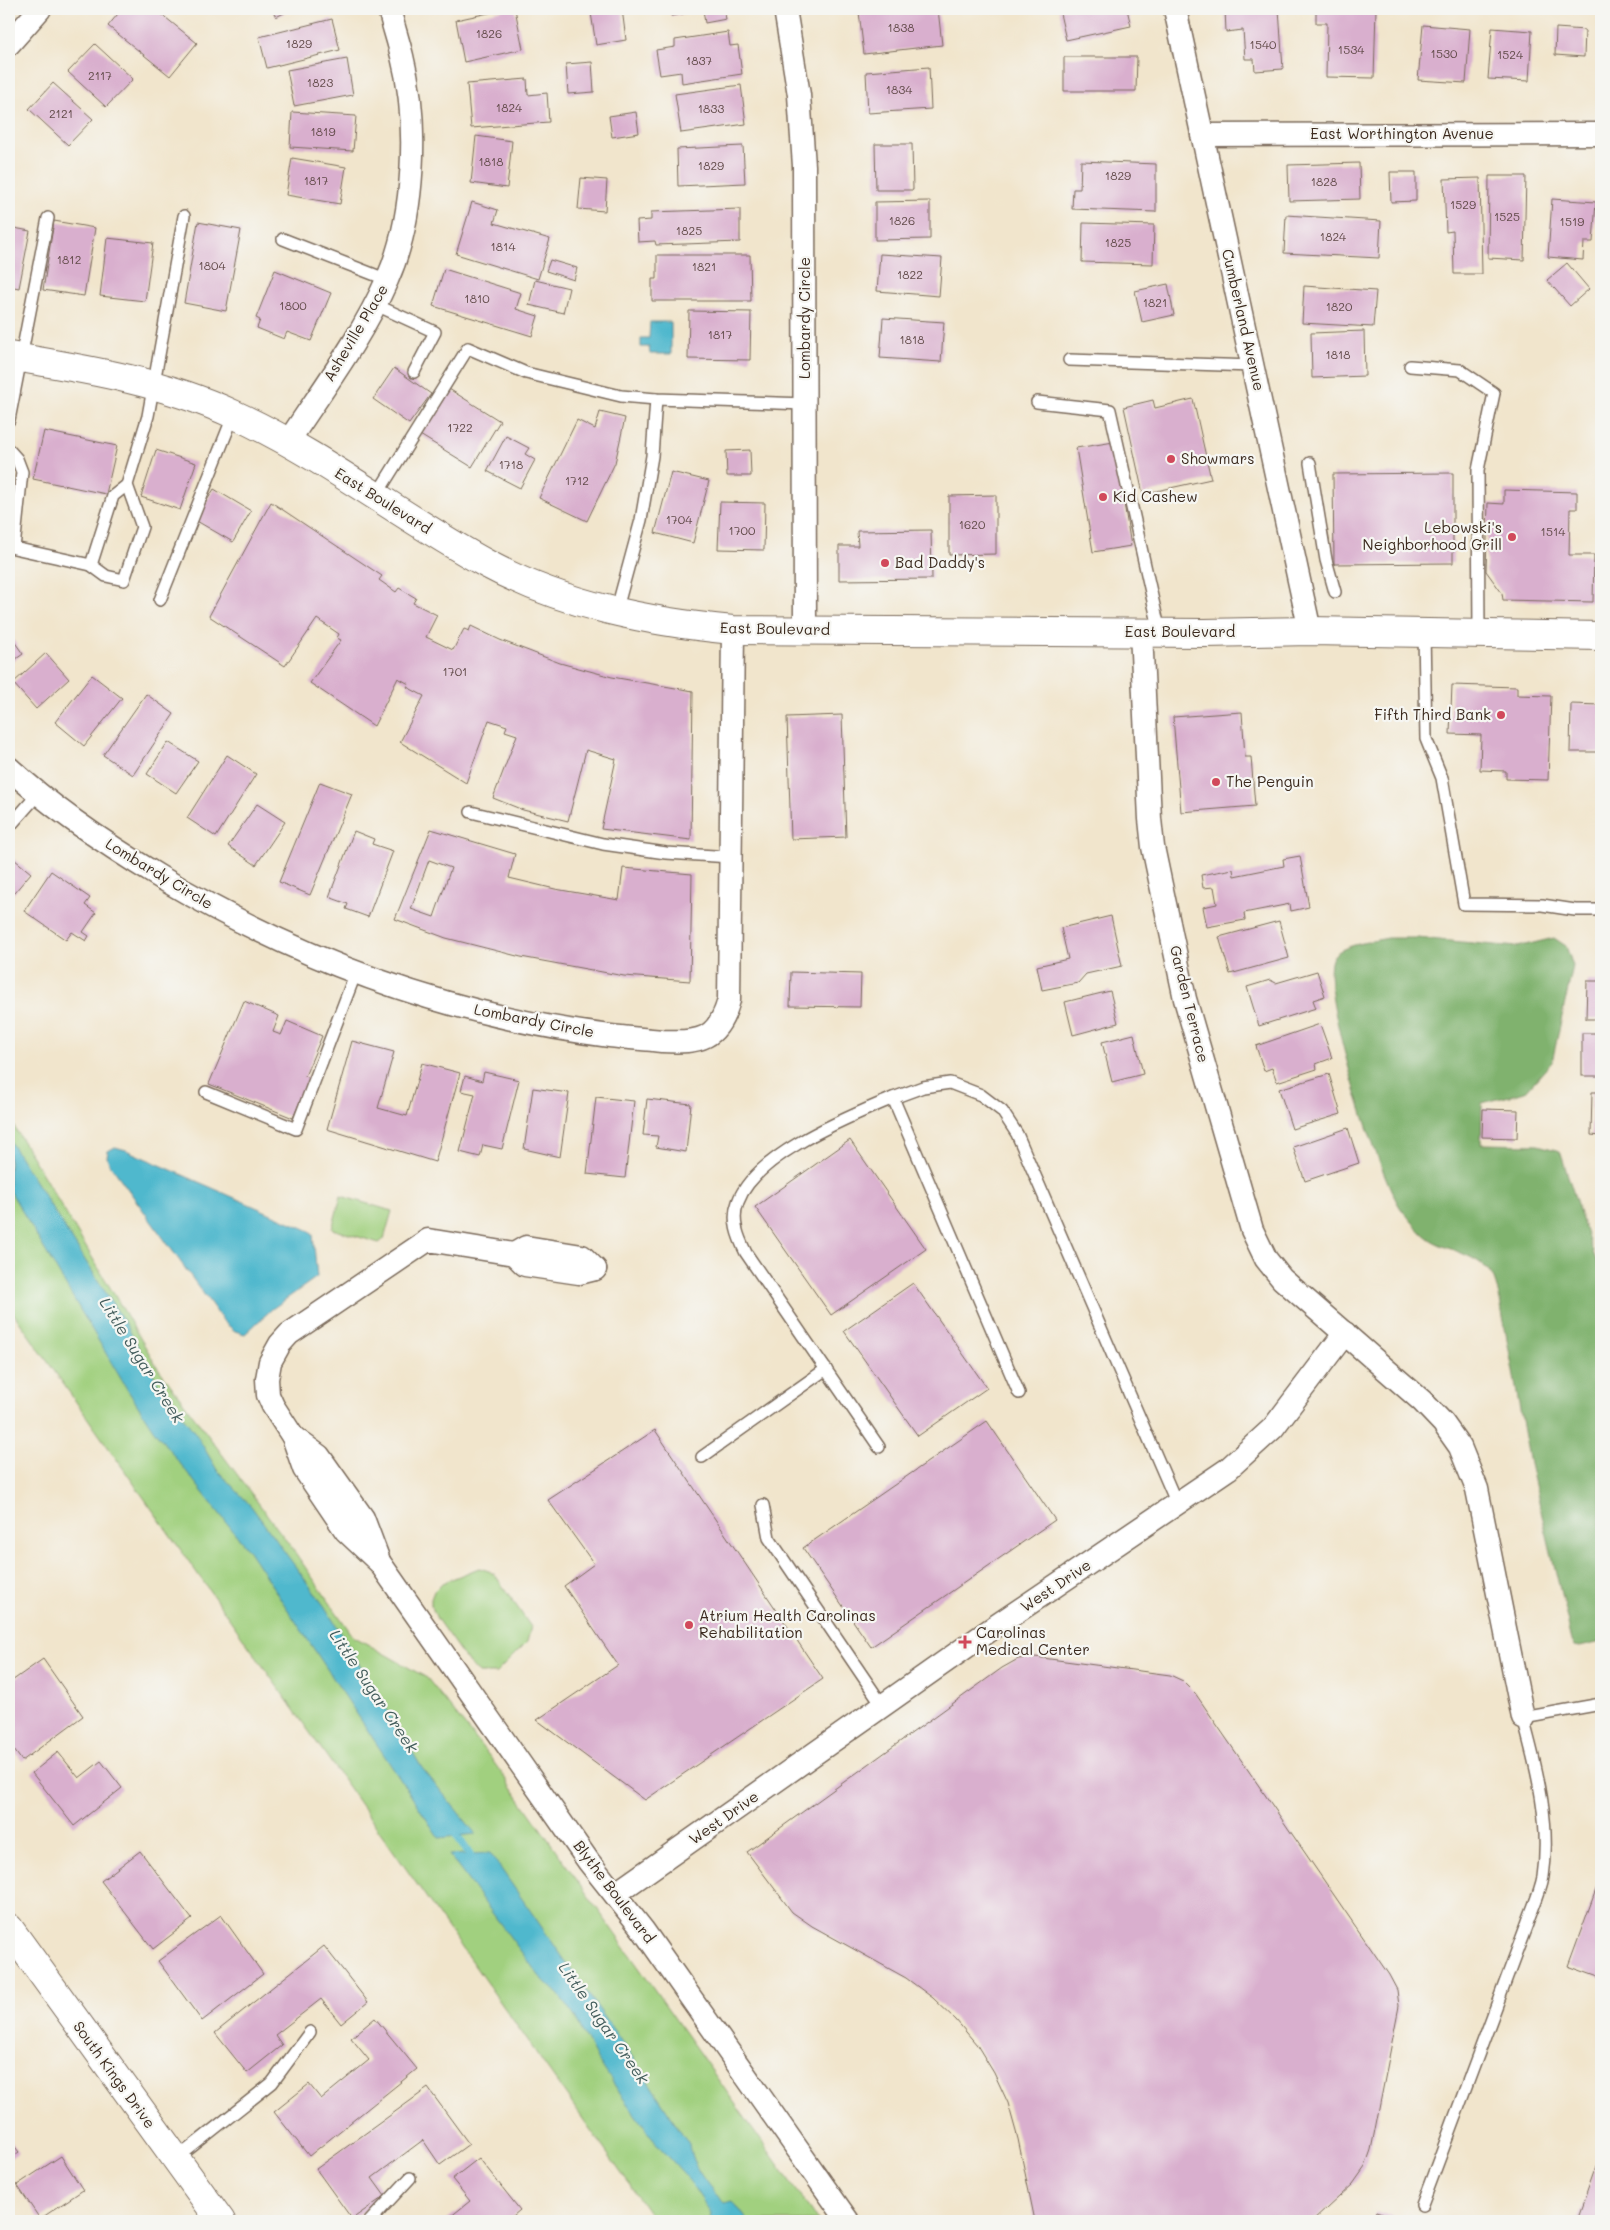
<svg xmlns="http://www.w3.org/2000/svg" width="1610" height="2230" font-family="Mali,sans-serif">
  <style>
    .green { fill: #a1d07f; stroke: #6e7d4e }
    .forest { fill: #80b26e; stroke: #5e6e46 }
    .water { fill: #4fb8cd; stroke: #457176 }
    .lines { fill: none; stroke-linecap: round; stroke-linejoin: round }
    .stream { stroke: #4fb8cd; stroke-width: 8 }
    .building { fill: #d9afce; fill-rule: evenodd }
    .service-casing { stroke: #7b6b5b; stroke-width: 14 }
    .minor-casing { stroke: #7b6b5b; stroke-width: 25 }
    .tertiary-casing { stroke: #7b6b5b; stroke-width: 30 }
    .service { stroke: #fff; stroke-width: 11 }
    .minor { stroke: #fff; stroke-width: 22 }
    .tertiary { stroke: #fff; stroke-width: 28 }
    .poi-dot { fill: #d1495b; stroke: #f6f6f2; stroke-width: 2 }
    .labels { text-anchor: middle; stroke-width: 4.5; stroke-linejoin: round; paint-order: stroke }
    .number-label { font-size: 12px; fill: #624b4a }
    .street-label { font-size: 15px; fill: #3b2a1e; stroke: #f6f6f2 }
    .poi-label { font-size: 15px; fill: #3b2a1e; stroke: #f6f6f2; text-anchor: start }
    .water-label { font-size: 16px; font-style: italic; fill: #425c5b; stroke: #f6f6f2 }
  </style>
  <rect width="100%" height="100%" fill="#f6f6f2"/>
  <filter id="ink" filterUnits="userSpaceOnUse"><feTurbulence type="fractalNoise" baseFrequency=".02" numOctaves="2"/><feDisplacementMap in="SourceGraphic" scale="10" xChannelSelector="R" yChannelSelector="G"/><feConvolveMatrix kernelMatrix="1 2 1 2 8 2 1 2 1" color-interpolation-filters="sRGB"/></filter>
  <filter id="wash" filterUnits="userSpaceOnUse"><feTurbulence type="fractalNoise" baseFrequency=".0096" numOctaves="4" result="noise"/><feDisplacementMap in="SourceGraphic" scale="20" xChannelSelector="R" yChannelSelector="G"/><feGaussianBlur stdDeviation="1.12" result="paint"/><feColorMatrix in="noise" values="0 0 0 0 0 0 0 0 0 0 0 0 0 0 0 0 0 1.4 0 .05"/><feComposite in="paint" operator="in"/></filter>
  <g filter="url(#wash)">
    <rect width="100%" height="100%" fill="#f1e5cc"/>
    <!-- green -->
    <g class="green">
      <polygon points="9,1118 158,1368 294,1551 353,1636 427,1678 490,1757 818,2221 655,2221 9,1307"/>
      <polygon points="341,1196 392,1211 384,1239 379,1243 332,1229"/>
      <polygon points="479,1568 489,1571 495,1575 531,1627 527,1642 496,1673 479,1673 469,1664 437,1619 431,1605 431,1599 434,1591 442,1583"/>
    </g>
    <!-- forest -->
    <path class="forest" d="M 1388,938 L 1417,938 L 1517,947 L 1554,938 L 1566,946 L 1573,966 L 1552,1062 L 1525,1092 L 1482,1103 L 1481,1144 L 1538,1145 L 1560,1151 L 1588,1238 L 1601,1274 L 1601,1642 L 1580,1647 L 1575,1646 L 1572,1640 L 1530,1464 L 1500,1301 C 1498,1294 1497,1286 1494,1279 C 1483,1255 1451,1252 1431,1240 C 1421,1234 1410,1219 1402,1210 C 1381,1183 1316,984 1333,957 C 1340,945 1374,941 1388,938 Z"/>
    <!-- water -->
    <g class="water">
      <polygon points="650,322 671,322 671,354 650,354 649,347 641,347 641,338 649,338"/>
      <polygon points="9,1140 128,1328 161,1389 196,1434 217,1470 251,1506 325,1607 422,1768 476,1834 439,1838 249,1551 153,1429 127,1389 9,1189"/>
      <polygon points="115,1147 126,1150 310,1231 313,1235 317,1277 272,1309 245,1334 235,1331 224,1322 109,1163 107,1157 108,1151"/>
      <path d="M 490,1853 L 633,2058 L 689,2144 C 691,2166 709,2187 724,2203 L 733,2201 L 748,2221 L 710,2221 L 711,2213 L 686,2176 L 657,2144 L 623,2098 L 596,2057 L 573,2014 L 559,1995 L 540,1977 L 449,1855 Z"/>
    </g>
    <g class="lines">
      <!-- stream -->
      <polyline class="stream" points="451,1827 474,1861"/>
    </g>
    <g id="blocks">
      <!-- building -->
      <g class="building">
        <polygon points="122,9 155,9 197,43 170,76 108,26"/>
        <polygon points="272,9 292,9 276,17"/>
        <polygon points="507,9 515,9 523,49 464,62 456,20"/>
        <polygon points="622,9 626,40 596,45 591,13"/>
        <polygon points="670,9 724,9 726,19 705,23 703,10 671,16"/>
        <polygon points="886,9 938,9 942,45 864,54 859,12"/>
        <polygon points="1059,9 1127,9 1131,26 1066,40"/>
        <polygon points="1225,9 1279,9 1283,69 1255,71 1254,59 1245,59 1243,30 1226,32"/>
        <polygon points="1316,9 1376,9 1374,78 1326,77 1327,23 1316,23"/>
        <polygon points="332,19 340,50 267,68 259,37"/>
        <polygon points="1423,25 1470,29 1466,83 1418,80"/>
        <polygon points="1492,28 1532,31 1529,81 1488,79"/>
        <polygon points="1556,28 1585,30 1584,57 1555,55"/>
        <polygon points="728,32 730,46 738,45 742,74 682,83 681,72 660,75 656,50 675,47 675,40"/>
        <polygon points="95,44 133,79 106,107 68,72"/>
        <polygon points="1064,57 1137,57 1136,91 1064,91"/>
        <polygon points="347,59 353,95 294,106 287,70"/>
        <polygon points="592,62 594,92 568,94 566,64"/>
        <polygon points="929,67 931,109 868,113 866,72"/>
        <polygon points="527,79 528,95 547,93 549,122 471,128 467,84"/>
        <polygon points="53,83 93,119 68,145 29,109"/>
        <polygon points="741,85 746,124 681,133 675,94"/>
        <polygon points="292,112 356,116 353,151 290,147"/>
        <polygon points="636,112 639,133 612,137 609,116"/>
        <polygon points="476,136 512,141 507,188 471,183"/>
        <polygon points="875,144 912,144 913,190 876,190"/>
        <polygon points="743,146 745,183 678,186 677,149"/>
        <polygon points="292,158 346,167 340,204 286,195"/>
        <polygon points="1081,161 1156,164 1156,212 1072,209 1073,189 1080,189"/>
        <polygon points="1359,163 1360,199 1289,201 1288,165"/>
        <polygon points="1390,172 1416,172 1416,201 1391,202"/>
        <polygon points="1489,176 1526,176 1524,260 1488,258"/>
        <polygon points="581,178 607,180 605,211 578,209"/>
        <polygon points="1480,178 1482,274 1454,274 1453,231 1446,232 1444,179"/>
        <polygon points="1552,199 1596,202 1593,242 1584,242 1583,260 1548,257"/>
        <polygon points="930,201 930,239 875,240 875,202"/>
        <polygon points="472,202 498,210 494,223 550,239 538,279 456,254"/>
        <polygon points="740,209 740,242 656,245 655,241 638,242 637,221 651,220 651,212"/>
        <polygon points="1286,215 1381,221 1379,258 1284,253"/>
        <polygon points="54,221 95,228 84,296 43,290"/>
        <polygon points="198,222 241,230 226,311 184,303"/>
        <polygon points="1083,223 1154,225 1153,264 1082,262"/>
        <polygon points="9,227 30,231 19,288 9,286"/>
        <polygon points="107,238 153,243 145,301 100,296"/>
        <polygon points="880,254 942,258 939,296 877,291"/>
        <polygon points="657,255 750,255 751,301 652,301 652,279 657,279"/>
        <polygon points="550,260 577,268 574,280 546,271"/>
        <polygon points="1567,263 1589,289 1570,306 1547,280"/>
        <polygon points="444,269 521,293 516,309 538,316 532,336 433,306"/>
        <polygon points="275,270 331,293 311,341 287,332 284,339 257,328 260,320 256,318"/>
        <polygon points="535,280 569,288 563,313 529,305"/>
        <polygon points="1168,284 1174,315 1142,322 1135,291"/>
        <polygon points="1304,286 1376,291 1373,327 1302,323"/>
        <polygon points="689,311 751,312 750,360 688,359"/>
        <polygon points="883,318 944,322 941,362 880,358"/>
        <polygon points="1364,331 1365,376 1312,378 1311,333"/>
        <polygon points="394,368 431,394 409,424 373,399"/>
        <polygon points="449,389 500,421 472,467 420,435"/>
        <polygon points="1193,399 1211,479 1143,494 1124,407 1153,400 1155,408"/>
        <polygon points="600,412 625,418 615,463 587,521 539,498 577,420 595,429"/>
        <polygon points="44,431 117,446 106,494 33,479"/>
        <polygon points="506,436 529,448 525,454 535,460 520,488 487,471"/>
        <polygon points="1114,442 1131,546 1093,552 1076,448"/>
        <polygon points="156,450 196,463 180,510 141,497"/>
        <polygon points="750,450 751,476 727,476 726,451"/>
        <polygon points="671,472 709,481 693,543 655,533"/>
        <polygon points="1453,473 1453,563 1334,564 1333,474"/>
        <polygon points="214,489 251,511 233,542 195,520"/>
        <polygon points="1504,490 1577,492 1577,509 1570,509 1569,555 1594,555 1593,602 1503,600 1502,593 1486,571 1488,503 1504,504"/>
        <polygon points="996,495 996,554 949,555 949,496"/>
        <polygon points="271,502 382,576 379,580 396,592 399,588 416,598 413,603 437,615 426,637 453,650 464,629 469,631 471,626 500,640 560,663 612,677 693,691 691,840 601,829 616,759 586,750 568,821 523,810 493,798 517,735 505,731 507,726 489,720 466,783 400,742 424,696 407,687 409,684 398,678 374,726 310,683 341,640 337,638 339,634 317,619 285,666 209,616"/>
        <polygon points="720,502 765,503 764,550 718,549"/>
        <polygon points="931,530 932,579 839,580 839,546 858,546 857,531"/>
        <polygon points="9,634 23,654 9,664"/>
        <polygon points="46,653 69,679 36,709 13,683"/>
        <polygon points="92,675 122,698 84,746 55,722"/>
        <polygon points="1452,685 1517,687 1517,695 1551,696 1548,780 1506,779 1506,771 1480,770 1481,735 1450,734"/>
        <polygon points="146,694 174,714 133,775 103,755"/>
        <polygon points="1571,704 1601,705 1601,752 1570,752"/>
        <polygon points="1242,712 1245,757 1251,757 1255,806 1181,812 1173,717"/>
        <polygon points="842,715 846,837 791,839 787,717"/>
        <polygon points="168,742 198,761 176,793 147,774"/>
        <polygon points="227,755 256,774 216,837 187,818"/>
        <polygon points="320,782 352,794 310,895 279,882"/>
        <polygon points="257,804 285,822 256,865 228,846"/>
        <path d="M 431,829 L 515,854 L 509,878 L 555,889 L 619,900 L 623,868 L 692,874 L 690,981 L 624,976 L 521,957 L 446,938 L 395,919 ZM 429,860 L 451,868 L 434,917 L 411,909 Z"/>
        <polygon points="354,831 374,839 372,844 393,851 368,917 346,909 348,904 329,897"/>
        <polygon points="9,855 31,873 9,899"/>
        <polygon points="1300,856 1309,907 1291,911 1290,904 1244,913 1245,920 1207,927 1203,907 1217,904 1214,887 1203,888 1201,875 1233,869 1234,876 1284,866 1283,859"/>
        <polygon points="51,871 90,898 85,905 96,913 83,932 89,936 86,941 72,932 66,940 24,911"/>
        <polygon points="1111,916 1122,966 1086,974 1078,983 1042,990 1037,966 1068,959 1061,928"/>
        <polygon points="1279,921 1289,958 1230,974 1219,937"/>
        <polygon points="1317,971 1325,996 1313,1000 1316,1008 1259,1026 1247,987 1270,980 1276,983"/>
        <polygon points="791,972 861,974 860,1007 790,1006"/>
        <polygon points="1587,981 1601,981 1601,1019 1586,1019"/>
        <polygon points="1110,991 1118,1023 1073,1035 1065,1002"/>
        <polygon points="244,1001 279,1016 273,1032 281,1035 287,1021 322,1036 305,1076 310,1078 293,1118 209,1084"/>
        <polygon points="1320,1024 1332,1058 1316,1064 1317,1069 1277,1082 1272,1068 1264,1071 1256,1046"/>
        <rect x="1582" y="1033" width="19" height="43"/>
        <polygon points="1134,1034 1143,1074 1112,1082 1102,1042"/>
        <polygon points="352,1041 394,1052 378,1108 407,1116 422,1063 460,1073 435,1162 327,1129"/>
        <polygon points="484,1072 519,1080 502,1149 483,1145 480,1157 460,1152 475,1094 461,1091 465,1076 482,1081"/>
        <polygon points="1329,1074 1341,1114 1292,1129 1279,1089"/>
        <polygon points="533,1088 569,1093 560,1157 524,1149"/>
        <polygon points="1592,1092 1601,1092 1601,1136 1591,1135"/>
        <polygon points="596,1097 634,1101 625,1178 587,1174"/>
        <polygon points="647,1099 691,1104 686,1152 656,1147 658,1136 643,1135"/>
        <polygon points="1483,1109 1518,1110 1517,1138 1482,1137"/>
        <polygon points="1348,1128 1359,1163 1305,1181 1293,1147"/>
        <polygon points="850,1140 926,1249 831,1315 755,1207"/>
        <polygon points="913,1283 987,1388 918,1436 844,1331"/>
        <polygon points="987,1421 1055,1520 871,1647 803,1548"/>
        <polygon points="655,1430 823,1679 645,1800 537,1720 618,1665 564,1586 594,1564 548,1500"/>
        <polygon points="1035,1657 1170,1675 1183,1681 1195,1693 1389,1975 1397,1990 1399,2006 1371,2150 1365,2167 1353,2184 1313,2221 1035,2221 1018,2139 1008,2103 994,2073 977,2045 956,2020 933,1998 906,1978 812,1926 792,1912 747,1852 1002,1668 1018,1659"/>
        <polygon points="43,1659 83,1716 22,1761 9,1743 9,1683"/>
        <polygon points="58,1752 79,1778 101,1761 122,1788 74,1826 32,1773"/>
        <polygon points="140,1851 192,1919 153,1949 101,1881"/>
        <polygon points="1601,1876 1601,1978 1568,1966"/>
        <polygon points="221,1915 263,1974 202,2021 158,1961"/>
        <polygon points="324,1946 368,2002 341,2024 321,1999 275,2035 282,2045 247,2073 215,2033"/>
        <polygon points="375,2018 417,2069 309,2156 274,2112 309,2084 321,2099 369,2060 351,2038"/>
        <polygon points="428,2088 469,2144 440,2165 423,2140 372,2178 385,2196 352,2219 316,2169"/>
        <polygon points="9,2139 19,2152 9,2159"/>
        <polygon points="1601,2153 1601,2221 1577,2221"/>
        <polygon points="61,2156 83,2190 40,2219 17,2185"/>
        <polygon points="479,2158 520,2210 507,2221 445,2221 470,2201 452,2179"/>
        <polygon points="1376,2212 1403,2221 1372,2221"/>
      </g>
    </g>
  </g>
  <g filter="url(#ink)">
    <use href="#blocks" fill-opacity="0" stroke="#7b6b5b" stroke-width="1"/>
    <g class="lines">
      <defs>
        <g id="service">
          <polyline points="283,239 388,280"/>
          <polyline points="374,304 435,332 414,372"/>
          <polyline points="1069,360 1253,366"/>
          <polyline points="1410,366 1460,370 1494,393 1478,470 1479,634"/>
          <polyline points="1037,402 1110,410 1160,632"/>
          <polyline points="9,420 48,218"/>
          <polyline points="9,450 17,459 22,472 14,548 91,565 113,496 127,485"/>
          <polyline points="1310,463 1326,560 1335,592"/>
          <polyline points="376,496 468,348 526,373 621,396 656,399 805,404"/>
          <polyline points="91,565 106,576 124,580 142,527 127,485 148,416 184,216"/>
          <polyline points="160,600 234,414"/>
          <polyline points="616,612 641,520 652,456 656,399"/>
          <polyline points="1424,633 1426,739 1442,778 1464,904 1542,905 1575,910 1601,910"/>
          <polyline points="471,812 603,844 666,853 731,857"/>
          <polyline points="9,827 39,793"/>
          <polyline points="206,1092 296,1129 356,972"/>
          <polyline points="893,1098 923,1087 950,1083 981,1095 1002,1111 1017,1134 1177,1504"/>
          <path d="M 879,1447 L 746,1253 C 738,1237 731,1220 738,1202 C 755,1154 849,1117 893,1098 L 1019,1393"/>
          <polyline points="702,1457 826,1369"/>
          <polyline points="763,1505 769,1538 883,1706"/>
          <polyline points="176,2159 272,2083 310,2032"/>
          <path d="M 1422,2205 L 1527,1924 C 1532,1909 1540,1893 1543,1877 C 1551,1824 1537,1769 1523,1718 L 1601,1704"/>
          <polyline points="370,2221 410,2178"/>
        </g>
        <g id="minor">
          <polyline points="785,9 799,95 804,166 805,630"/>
          <polyline points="1175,9 1310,631"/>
          <polyline points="9,44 40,9"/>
          <polyline points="1202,135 1601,134"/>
          <path d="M 288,442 C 322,390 362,337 387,280 C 415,218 419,122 402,56 C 398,40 393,25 389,9"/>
          <polyline points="1141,632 1150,819 1153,847 1185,999 1252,1230 1266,1259 1282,1279 1422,1401 1443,1423 1460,1447 1477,1489 1523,1718"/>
          <path d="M 9,768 C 54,810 107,845 160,877 C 298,959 450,1016 610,1036 C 627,1038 645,1039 662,1041 C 700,1043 718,1040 729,1000 L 733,630"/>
          <polyline points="514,1254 526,1247 582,1256 595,1269"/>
          <polyline points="595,1269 579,1273 525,1265 514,1254 428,1240 289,1334 280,1344 270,1362 267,1379 268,1395 273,1406 293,1437 304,1469 346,1531 380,1563 589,1862 643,1930 848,2221"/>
          <polyline points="293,1437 319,1456 363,1518 378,1558"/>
          <polyline points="615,1894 993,1628 1228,1469 1273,1428 1345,1333"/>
        </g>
        <g id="tertiary">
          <path d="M 9,356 C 85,369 162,381 233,414 C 323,455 401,517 487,564 C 563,605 649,622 733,630 L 1205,633 L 1310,631 L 1601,636"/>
          <polyline points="9,1928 221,2221"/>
        </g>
      </defs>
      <!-- service casing -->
      <use href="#service" class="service-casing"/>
      <!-- minor casing -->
      <use href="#minor" class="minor-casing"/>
      <!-- tertiary casing -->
      <use href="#tertiary" class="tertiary-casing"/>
      <!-- service -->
      <use href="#service" class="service"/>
      <!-- minor -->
      <use href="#minor" class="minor"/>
      <!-- tertiary -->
      <use href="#tertiary" class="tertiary"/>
    </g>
  </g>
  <!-- markers -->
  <g class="poi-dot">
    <circle cx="1171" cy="459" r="5"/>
    <circle cx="1103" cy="497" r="5"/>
    <circle cx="1512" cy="537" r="5"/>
    <circle cx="885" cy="563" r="5"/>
    <circle cx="1501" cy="715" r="5"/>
    <circle cx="1216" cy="782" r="5"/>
    <circle cx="689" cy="1625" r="5"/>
    <path d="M962.5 1634.5h5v5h5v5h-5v5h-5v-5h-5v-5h5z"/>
  </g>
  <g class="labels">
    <!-- number labels -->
    <g class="number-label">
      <text x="901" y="32">1838</text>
      <text x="489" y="38">1826</text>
      <text x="299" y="48">1829</text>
      <text x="1263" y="49">1540</text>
      <text x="1351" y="54">1534</text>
      <text x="1444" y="58">1530</text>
      <text x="1510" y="59">1524</text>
      <text x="699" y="65">1837</text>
      <text x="100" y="80">2117</text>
      <text x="320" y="87">1823</text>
      <text x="899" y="94">1834</text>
      <text x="509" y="112">1824</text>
      <text x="711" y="113">1833</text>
      <text x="61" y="118">2121</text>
      <text x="323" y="136">1819</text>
      <text x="491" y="166">1818</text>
      <text x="711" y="170">1829</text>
      <text x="1118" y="180">1829</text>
      <text x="316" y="185">1817</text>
      <text x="1324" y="186">1828</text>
      <text x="1463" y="209">1529</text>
      <text x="1507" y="221">1525</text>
      <text x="902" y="225">1826</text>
      <text x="1572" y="226">1519</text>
      <text x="689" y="235">1825</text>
      <text x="1333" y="241">1824</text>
      <text x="1118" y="247">1825</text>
      <text x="503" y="251">1814</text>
      <text x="69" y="264">1812</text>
      <text x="212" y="270">1804</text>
      <text x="704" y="271">1821</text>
      <text x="910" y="279">1822</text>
      <text x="477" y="303">1810</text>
      <text x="1155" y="307">1821</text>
      <text x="293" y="310">1800</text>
      <text x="1339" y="311">1820</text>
      <text x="720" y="339">1817</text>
      <text x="912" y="344">1818</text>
      <text x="1338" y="359">1818</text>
      <text x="460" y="432">1722</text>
      <text x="511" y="469">1718</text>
      <text x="577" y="485">1712</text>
      <text x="679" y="524">1704</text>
      <text x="972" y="529">1620</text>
      <text x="742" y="535">1700</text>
      <text x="1553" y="536">1514</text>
      <text x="455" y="676">1701</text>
    </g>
    <!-- street labels -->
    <g class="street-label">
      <text x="1402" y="139">East Worthington Avenue</text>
      <text transform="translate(805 318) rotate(-90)" y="5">Lombardy Circle</text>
      <text transform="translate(1243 320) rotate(77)" y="5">Cumberland Avenue</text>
      <text transform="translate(356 333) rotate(-59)" y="5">Asheville Place</text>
      <text transform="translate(383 501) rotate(32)" y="5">East Boulevard</text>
      <text transform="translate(775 629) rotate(1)" y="5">East Boulevard</text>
      <text x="1180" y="637">East Boulevard</text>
      <text transform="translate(159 874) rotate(31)" y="5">Lombardy Circle</text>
      <text transform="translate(1189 1004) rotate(76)" y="5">Garden Terrace</text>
      <text transform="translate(534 1021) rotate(11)" y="5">Lombardy Circle</text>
      <text transform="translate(1056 1586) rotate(-34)" y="5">West Drive</text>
      <text transform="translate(724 1818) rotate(-35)" y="5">West Drive</text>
      <text transform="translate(614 1892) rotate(53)" y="5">Blythe Boulevard</text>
      <text transform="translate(114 2075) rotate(54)" y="5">South Kings Drive</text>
    </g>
    <!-- poi labels -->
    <g class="poi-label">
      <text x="1181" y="464">Showmars</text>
      <text x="1113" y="502">Kid Cashew</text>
      <text x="1502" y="533" text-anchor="end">Lebowski's<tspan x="1502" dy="17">Neighborhood Grill</tspan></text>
      <text x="895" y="568">Bad Daddy's</text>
      <text x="1491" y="720" text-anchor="end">Fifth Third Bank</text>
      <text x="1226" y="787">The Penguin</text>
      <text x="699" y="1621">Atrium Health Carolinas<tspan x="699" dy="17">Rehabilitation</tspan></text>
      <text x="976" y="1638">Carolinas<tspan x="976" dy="17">Medical Center</tspan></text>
    </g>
    <!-- water labels -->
    <g class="water-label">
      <text transform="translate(142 1360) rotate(58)" y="6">Little Sugar Creek</text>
      <text transform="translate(374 1691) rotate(56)" y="6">Little Sugar Creek</text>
      <text transform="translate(604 2023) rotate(55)" y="6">Little Sugar Creek</text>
    </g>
  </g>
  <!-- margin -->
  <rect width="1610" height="2230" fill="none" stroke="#f6f6f2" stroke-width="30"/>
</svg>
